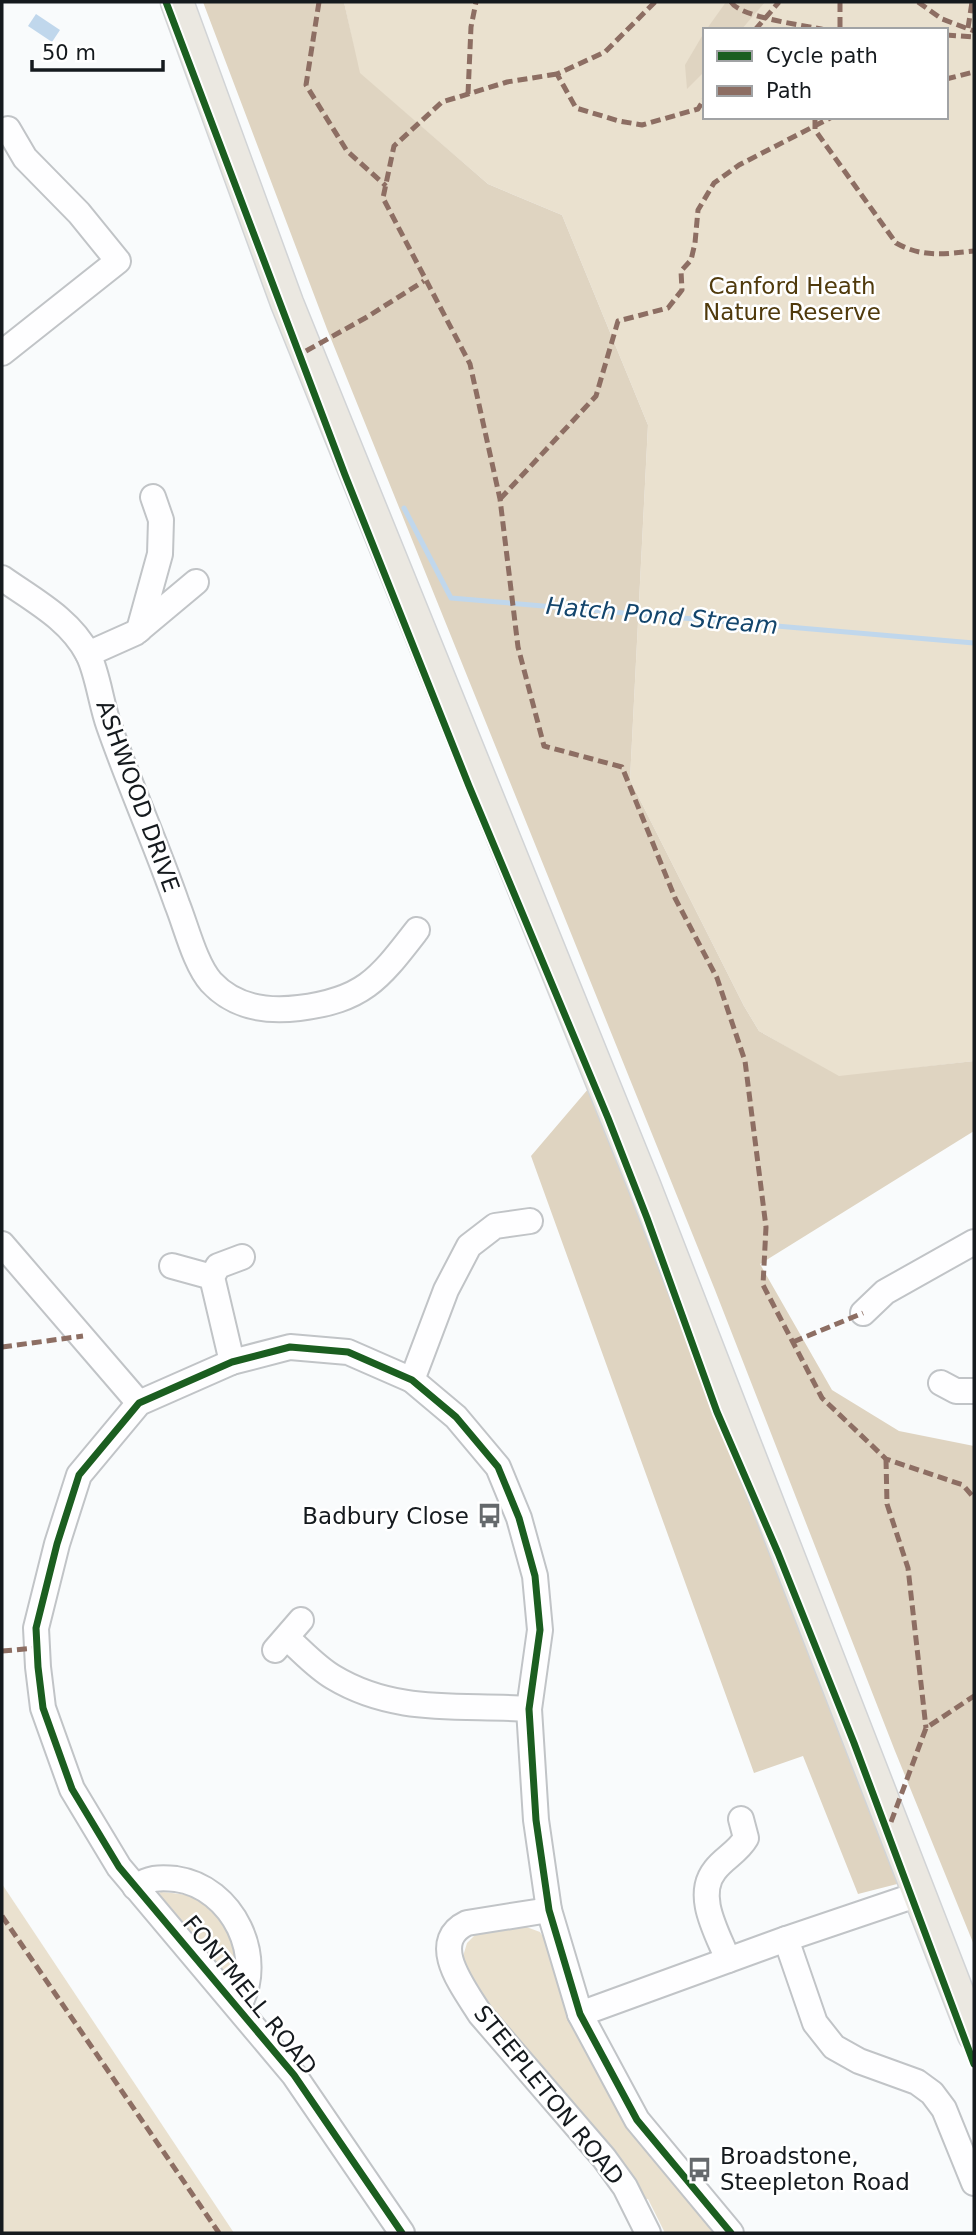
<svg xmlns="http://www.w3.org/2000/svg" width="976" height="2235" font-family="'DejaVu Sans',sans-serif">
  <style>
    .green { fill: #eae1cf; fill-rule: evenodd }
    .forest { fill: #dfd4c1 }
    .water { fill: #c0d7ec }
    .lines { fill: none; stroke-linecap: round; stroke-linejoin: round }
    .stream { stroke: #c0d7ec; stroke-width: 5 }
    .minor-casing { stroke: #c1c4c7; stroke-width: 28 }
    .major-casing { stroke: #d2d4d6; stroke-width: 35 }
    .minor { stroke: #fefeff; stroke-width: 24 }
    .major { stroke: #ebe8e1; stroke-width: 32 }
    .quiet { stroke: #8d6e63; stroke-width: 5; stroke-dasharray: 10 5; stroke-linecap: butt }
    .cycleway-casing { stroke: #fff; stroke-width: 11 }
    .cycleway { stroke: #1b5e20; stroke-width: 7 }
    .labels { text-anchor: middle; stroke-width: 5; stroke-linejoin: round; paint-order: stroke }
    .park-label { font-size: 23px; fill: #503a0c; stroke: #fff }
    .street-label { font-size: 23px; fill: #151a1e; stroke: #fff }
    .poi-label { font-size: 23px; fill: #151a1e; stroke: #fff; text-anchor: end }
    .water-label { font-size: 24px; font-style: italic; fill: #13456c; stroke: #fff }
  </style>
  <rect width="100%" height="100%" fill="#f9fbfc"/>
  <!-- green -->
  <g class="green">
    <path d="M 344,2 L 974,2 L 974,1061 L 839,1077 L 759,1031 L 744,1006 L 630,780 L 648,425 L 562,215 L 488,184 L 359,73 ZM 705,30 L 946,30 L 946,117 L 705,117 Z"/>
    <polygon points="2,1884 234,2233 2,2233"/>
    <path d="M 161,1892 C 198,1895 215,1898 230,1936 C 240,1962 240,1961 234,1989 L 157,1894 Z"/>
    <path d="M 521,1925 L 540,1932 L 546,1941 C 555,1969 561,2001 574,2028 C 611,2108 664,2166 721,2233 L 665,2233 L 648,2199 L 643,2200 L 499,2028 L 464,1965 L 464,1953 L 467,1943 L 475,1935 Z"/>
  </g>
  <!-- forest -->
  <g class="forest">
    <polygon points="203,2 344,2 360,73 488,184 562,215 648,425 630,780 744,1006 759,1031 839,1076 974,1061 974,1131 760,1264 832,1390 899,1431 974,1446 974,1945 895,1751 715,1290 327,329"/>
    <polygon points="726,2 765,2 741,30 706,30"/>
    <polygon points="705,31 705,71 687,89 685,65"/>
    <polygon points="589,1088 901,1883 858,1894 803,1756 754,1773 531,1156"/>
  </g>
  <!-- water -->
  <polygon class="water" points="36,14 60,30 52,42 28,26"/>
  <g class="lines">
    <!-- stream -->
    <polyline class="stream" points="404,508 451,598 974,643"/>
    <defs>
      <g id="minor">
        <polyline points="2,353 118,261 79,213 25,158 8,129"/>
        <path d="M 2,578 C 33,600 70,619 88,654 C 98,674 101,704 109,726 C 130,786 156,844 177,904 C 186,926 195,964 211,982 C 234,1007 267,1012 299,1008 C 364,1000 379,979 417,930"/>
        <polyline points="139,630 160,554 161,520 153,497"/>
        <polyline points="88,654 135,633 196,582"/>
        <polyline points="2,1244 139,1403"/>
        <polyline points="172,1266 212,1277"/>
        <polyline points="863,1313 885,1292 974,1242"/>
        <polyline points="232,1362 212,1277 218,1266 242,1257"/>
        <polyline points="412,1380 446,1290 469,1246 495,1226 530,1221"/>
        <polyline points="941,1383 956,1391 974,1391"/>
        <path d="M 287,1638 C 302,1651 316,1667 333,1677 C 396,1715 460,1704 529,1709"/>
        <polyline points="275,1650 301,1620"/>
        <path d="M 135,1887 C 149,1878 159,1877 176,1879 C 233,1887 267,1958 238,2007"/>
        <path d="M 549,1910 L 467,1923 C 427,1942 464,1988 480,2014 L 604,2158 L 625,2187 L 648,2233"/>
        <polyline points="786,1939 815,2023 834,2047 859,2061 917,2082 932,2093 944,2109 974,2183"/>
        <path d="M 728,1960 C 718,1934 694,1896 715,1870 C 724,1858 738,1852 746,1838 L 741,1819"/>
        <polyline points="580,2014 786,1939 919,1894"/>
        <polyline points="402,2233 294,2075 119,1867 72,1789 43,1708 38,1667 36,1628 57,1544 79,1475 139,1403 232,1362 290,1347 348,1352 412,1380 456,1417 498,1467 519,1518 535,1576 540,1630 529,1709 536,1820 549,1910 580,2014 637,2120 731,2233"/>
      </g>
      <polyline id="major" points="177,2 287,303 644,1185 974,2035"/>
    </defs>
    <!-- minor casing -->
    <use href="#minor" class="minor-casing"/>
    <!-- major casing -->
    <use href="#major" class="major-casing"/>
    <!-- minor -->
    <use href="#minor" class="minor"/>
    <!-- major -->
    <use href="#major" class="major"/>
    <!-- quiet -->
    <g class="quiet">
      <polyline points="319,2 306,85 347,151 386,186"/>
      <polyline points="655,2 605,52 557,74 576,108 619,121 642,125 698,109 705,98"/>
      <path d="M 731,2 C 741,18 805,25 825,30"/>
      <polyline points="840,2 840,30"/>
      <polyline points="918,2 942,19 974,31"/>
      <polyline points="968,28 972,2"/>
      <polyline points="755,30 779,2"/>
      <polyline points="946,35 974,37"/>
      <polyline points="557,74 507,82 442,102 394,146 383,198 470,364 500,499 518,647 544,746 622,767 675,898 717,978 745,1061 766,1227 763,1285 822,1398 886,1459 963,1485 974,1498"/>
      <polyline points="946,79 974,72"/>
      <polyline points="468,94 471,27 476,2"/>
      <path d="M 815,119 L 815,130 L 896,243 C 923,258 944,254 974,251"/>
      <polyline points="306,351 367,317 424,281"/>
      <polyline points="500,499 596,396 618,321 668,308 682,290 681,271 691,260 695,243 698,210 714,183 739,165 832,117"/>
      <polyline points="793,1342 863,1313"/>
      <polyline points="2,1347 83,1336"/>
      <polyline points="886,1459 887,1504 908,1568 926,1728"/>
      <polyline points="2,1651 37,1648"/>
      <polyline points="891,1822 926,1728 974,1696"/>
      <polyline points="2,1916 219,2233"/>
    </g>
    <defs>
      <g id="cycleway">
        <polyline points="166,2 345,475 469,786 608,1118 647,1218 717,1412 778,1553 854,1743 974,2064"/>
        <polyline points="402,2233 294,2075 119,1867 72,1789 43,1708 38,1667 36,1628 57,1544 79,1475 139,1403 232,1362 290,1347 348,1352 412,1380 456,1417 498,1467 519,1518 535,1576 540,1630 529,1709 536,1820 549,1910 580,2014 637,2120 731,2233"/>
      </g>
    </defs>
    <!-- cycleway casing -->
    <use href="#cycleway" class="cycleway-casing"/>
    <!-- cycleway -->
    <use href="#cycleway" class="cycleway"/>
  </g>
  <!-- icons -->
  <defs>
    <symbol id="bus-bare" viewBox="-9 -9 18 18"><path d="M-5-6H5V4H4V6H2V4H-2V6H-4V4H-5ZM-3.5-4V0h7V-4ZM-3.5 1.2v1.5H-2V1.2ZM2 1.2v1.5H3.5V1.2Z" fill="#65696c" stroke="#fff" stroke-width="2.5" paint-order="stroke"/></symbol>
  </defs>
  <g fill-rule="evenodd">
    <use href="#bus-bare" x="472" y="1498" width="35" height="35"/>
    <use href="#bus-bare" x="682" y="2152" width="35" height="35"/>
  </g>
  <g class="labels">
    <!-- park labels -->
    <g class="park-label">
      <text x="792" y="294">Canford Heath<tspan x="792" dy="26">Nature Reserve</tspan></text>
    </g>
    <!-- street labels -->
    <g class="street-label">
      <text transform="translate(138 796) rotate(70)" y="8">ASHWOOD DRIVE</text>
      <text transform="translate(250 1995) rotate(51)" y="8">FONTMELL ROAD</text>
      <text transform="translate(549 2095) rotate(51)" y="8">STEEPLETON ROAD</text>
    </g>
    <!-- poi labels -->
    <g class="poi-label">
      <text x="469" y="1524">Badbury Close</text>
      <text x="720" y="2164" text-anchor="start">Broadstone,<tspan x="720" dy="26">Steepleton Road</tspan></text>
    </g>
    <!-- water labels -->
    <g class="water-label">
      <text transform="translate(662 616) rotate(5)" y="8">Hatch Pond Stream</text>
    </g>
  </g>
  <!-- border -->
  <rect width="976" height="2235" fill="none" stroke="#151a1e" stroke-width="7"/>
  <!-- legend -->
  <rect x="703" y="28" width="245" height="91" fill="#ffffff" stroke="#a1a3a5" stroke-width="2"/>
  <rect x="717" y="51" width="35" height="10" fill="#1b5e20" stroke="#a1a3a5" stroke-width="2"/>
  <text x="766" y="63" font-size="21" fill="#151a1e">Cycle path</text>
  <rect x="717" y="86" width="35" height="10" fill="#8d6e63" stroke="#a1a3a5" stroke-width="2"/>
  <text x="766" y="98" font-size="21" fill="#151a1e">Path</text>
  <!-- scale -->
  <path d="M32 60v10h131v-10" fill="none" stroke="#151a1e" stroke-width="3.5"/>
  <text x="42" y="60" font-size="21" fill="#151a1e" stroke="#ffffff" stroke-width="5" paint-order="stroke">50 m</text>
</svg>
